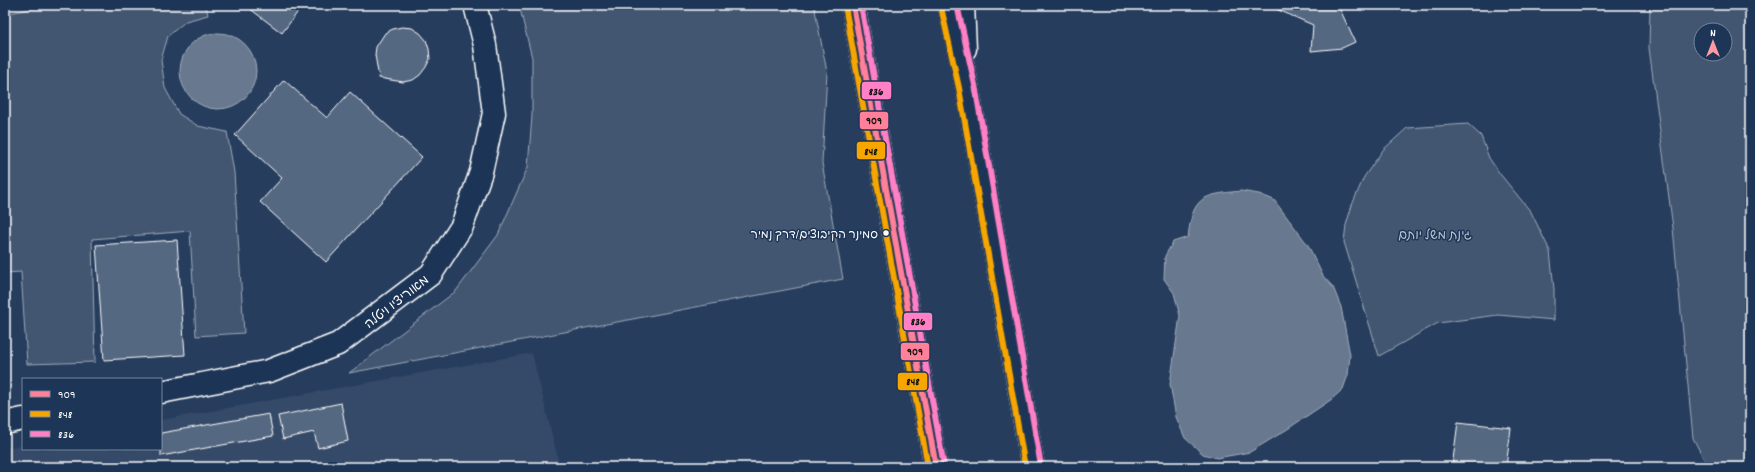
<svg xmlns="http://www.w3.org/2000/svg" width="1755" height="472" font-family="Dekko,'Playpen Sans Hebrew',sans-serif">
  <style>
    .built { fill: #344a68 }
    .green { fill: #425672; stroke: #a0aab8; fill-rule: evenodd }
    .water { fill: #67788e; stroke: #a4aebb }
    .building { fill: #556781; stroke: #fff }
    .lines { fill: none; stroke-linecap: round; stroke-linejoin: round }
    .street-casing { stroke: #fff; stroke-width: 25 }
    .secondary-casing { stroke: #fff; stroke-width: 25 }
    .highway-casing { stroke: #fff; stroke-width: 25 }
    .street { stroke: #1d3557; stroke-width: 22 }
    .secondary { stroke: #1d3557; stroke-width: 22 }
    .highway { stroke: #1d3557; stroke-width: 22 }
    .bus-1-casing { stroke: #1d3557; stroke-width: 9 }
    .bus-2-casing { stroke: #1d3557; stroke-width: 9 }
    .bus-3-casing { stroke: #1d3557; stroke-width: 9 }
    .bus-1 { stroke: #ff8098; stroke-width: 6 }
    .bus-2 { stroke: #f7a600; stroke-width: 6 }
    .bus-3 { stroke: #ff80c5; stroke-width: 6 }
    .bus-dot { fill: #fff; stroke: #1d3557; stroke-width: 1.5 }
    .labels { text-anchor: middle; stroke-width: 3; stroke-linejoin: round; paint-order: stroke }
    .bus-label { font-size: 12px; fill: #fff; stroke: #1d3557; text-anchor: end }
    .park-label { font-size: 13px; fill: #bdc4ce; stroke: #1d3557 }
    .street-label { font-size: 13px; fill: #fff; stroke: #1d3557 }
    .line-badge { stroke: #1d3557; stroke-width: 1.5 }
    .pale-badge-label { font-size: 11px; text-anchor: middle; font-weight: bold; fill: #111 }
  </style>
  <rect width="100%" height="100%" fill="#263d5e"/>
  <filter id="ink" filterUnits="userSpaceOnUse"><feTurbulence type="fractalNoise" baseFrequency=".025" numOctaves="2"/><feDisplacementMap in="SourceGraphic" scale="8" xChannelSelector="R" yChannelSelector="G"/><feConvolveMatrix kernelMatrix="1 2 1 2 8 2 1 2 1" color-interpolation-filters="sRGB"/></filter>
  <g filter="url(#ink)">
    <!-- built -->
    <polygon class="built" points="532,353 560,467 5,467 5,448 23,445 23,449 161,449 161,420"/>
    <!-- green -->
    <g class="green">
      <polygon points="50,5 206,5 208,15 186,21 168,36 161,60 165,88 179,114 198,126 227,132 234,172 244,333 196,336 190,231 92,239 95,362 27,364 21,272 5,273 5,14"/>
      <polygon points="519,5 814,5 827,72 822,163 843,279 349,373 456,291 498,235 528,167 532,116 532,58"/>
      <path d="M 1650,5 L 1750,5 L 1750,467 L 1708,467 L 1693,438 L 1673,228 L 1649,48 ZM 1701,30 L 1725,30 L 1725,54 L 1701,54 Z"/>
      <polygon points="1468,124 1481,136 1489,158 1500,174 1531,212 1550,251 1554,289 1554,320 1498,315 1438,323 1379,356 1344,242 1346,225 1352,205 1364,177 1383,150 1407,128"/>
    </g>
    <!-- water -->
    <g class="water">
      <circle cx="218" cy="71" r="38"/>
      <path d="M 1241,191 L 1259,194 L 1274,200 L 1308,245 L 1323,276 L 1333,287 L 1341,307 L 1350,355 L 1348,375 L 1343,389 L 1332,399 L 1286,430 L 1250,452 L 1217,458 L 1203,454 L 1185,438 L 1176,417 L 1170,384 L 1180,316 L 1174,293 L 1164,279 L 1165,256 L 1173,242 L 1188,237 C 1193,196 1202,195 1241,191 Z"/>
    </g>
    <!-- building -->
    <g class="building">
      <polygon points="245,5 303,5 282,33"/>
      <polygon points="1267,5 1338,5 1355,42 1342,48 1311,51 1313,25"/>
      <polygon points="402,27 412,28 420,33 426,40 429,49 430,59 426,67 420,75 413,80 403,82 379,78 375,55 376,47 385,33 393,29"/>
      <polygon points="284,80 327,118 350,92 422,157 326,262 260,202 282,178 235,135"/>
      <polygon points="177,240 185,355 104,360 96,245"/>
      <polygon points="341,403 348,441 318,448 314,432 283,439 278,416"/>
      <polygon points="269,414 273,436 161,456 161,433"/>
      <polygon points="1458,422 1511,428 1506,467 1452,467"/>
    </g>
    <g class="lines">
      <defs>
        <g id="street">
          <polyline points="161,392 269,371 338,344 431,274 462,226 481,172 494,113 485,45 475,5"/>
          <polyline points="5,423 23,419"/>
        </g>
        <polyline id="secondary" points="963,5 965,49"/>
        <g id="highway">
          <polyline points="853,5 936,467"/>
          <polyline points="949,5 967,86 1033,467"/>
        </g>
      </defs>
      <!-- street casing -->
      <use href="#street" class="street-casing"/>
      <!-- secondary casing -->
      <use href="#secondary" class="secondary-casing"/>
      <!-- highway casing -->
      <use href="#highway" class="highway-casing"/>
      <!-- street -->
      <use href="#street" class="street"/>
      <!-- secondary -->
      <use href="#secondary" class="secondary"/>
      <!-- highway -->
      <use href="#highway" class="highway"/>
      <defs>
        <polyline id="bus-1" points="853,5 936,467"/>
        <g id="bus-2">
          <polyline points="845,6 928,467"/>
          <polyline points="941,7 959,88 1025,467"/>
        </g>
        <g id="bus-3">
          <polyline points="861,5 944,466"/>
          <polyline points="957,5 975,85 1041,466"/>
        </g>
      </defs>
      <!-- bus-1 casing -->
      <use href="#bus-1" class="bus-1-casing"/>
      <!-- bus-2 casing -->
      <use href="#bus-2" class="bus-2-casing"/>
      <!-- bus-3 casing -->
      <use href="#bus-3" class="bus-3-casing"/>
      <!-- bus-1 -->
      <use href="#bus-1" class="bus-1"/>
      <!-- bus-2 -->
      <use href="#bus-2" class="bus-2"/>
      <!-- bus-3 -->
      <use href="#bus-3" class="bus-3"/>
    </g>
  </g>
  <!-- markers -->
  <circle class="bus-dot" cx="886" cy="233" r="3.5"/>
  <g class="labels">
    <!-- bus labels -->
    <g class="bus-label">
      <text x="878" y="238">סמינר הקיבוצים/דרך נמיר</text>
    </g>
    <!-- park labels -->
    <g class="park-label">
      <text x="1435" y="239">גינת משל יותם</text>
    </g>
    <!-- street labels -->
    <g class="street-label">
      <text transform="translate(396 301) rotate(-38)" y="5">מאוריציו ויטלה</text>
    </g>
  </g>
  <g class="line-badge">
    <rect x="861" y="81" width="31" height="19" rx="4" fill="#ff80c5"/>
    <rect x="859" y="111" width="30" height="19" rx="4" fill="#ff8098"/>
    <rect x="856" y="141" width="30" height="19" rx="4" fill="#f7a600"/>
    <rect x="903" y="312" width="30" height="19" rx="4" fill="#ff80c5"/>
    <rect x="900" y="342" width="30" height="19" rx="4" fill="#ff8098"/>
    <rect x="897" y="372" width="31" height="19" rx="4" fill="#f7a600"/>
  </g>
  <g class="pale-badge-label">
    <text x="876" y="95">836</text>
    <text x="874" y="124">909</text>
    <text x="871" y="155">848</text>
    <text x="918" y="325">836</text>
    <text x="915" y="355">909</text>
    <text x="913" y="385">848</text>
  </g>
  <!-- margin -->
  <rect width="1755" height="472" fill="none" stroke="#1d3557" stroke-width="20"/>
  <rect x="10" y="10" width="1735" height="452" fill="none" stroke="#fff" stroke-width="1.5" filter="url(#ink)"/>
  <!-- legend -->
  <rect x="22" y="378" width="140" height="72" fill="#1d3557" stroke="#77869a"/>
  <rect x="30" y="391" width="20" height="6" fill="#ff8098" stroke="#77869a"/>
  <text x="58" y="398" font-size="12" fill="#ffffff">909</text>
  <rect x="30" y="411" width="20" height="6" fill="#f7a600" stroke="#77869a"/>
  <text x="58" y="418" font-size="12" fill="#ffffff">848</text>
  <rect x="30" y="431" width="20" height="6" fill="#ff80c5" stroke="#77869a"/>
  <text x="58" y="438" font-size="12" fill="#ffffff">836</text>
  <!-- north arrow -->
  <g transform="translate(1713 42)"><circle r="19" fill="#1d3557" stroke="#77869a"/>
  <path d="M0-3L7 15L0 10L-7 15Z" fill="#ff9aa2"/>
  <text y="-6" font-size="11" font-weight="bold" text-anchor="middle" fill="#ffffff">N</text>
  </g>
</svg>
